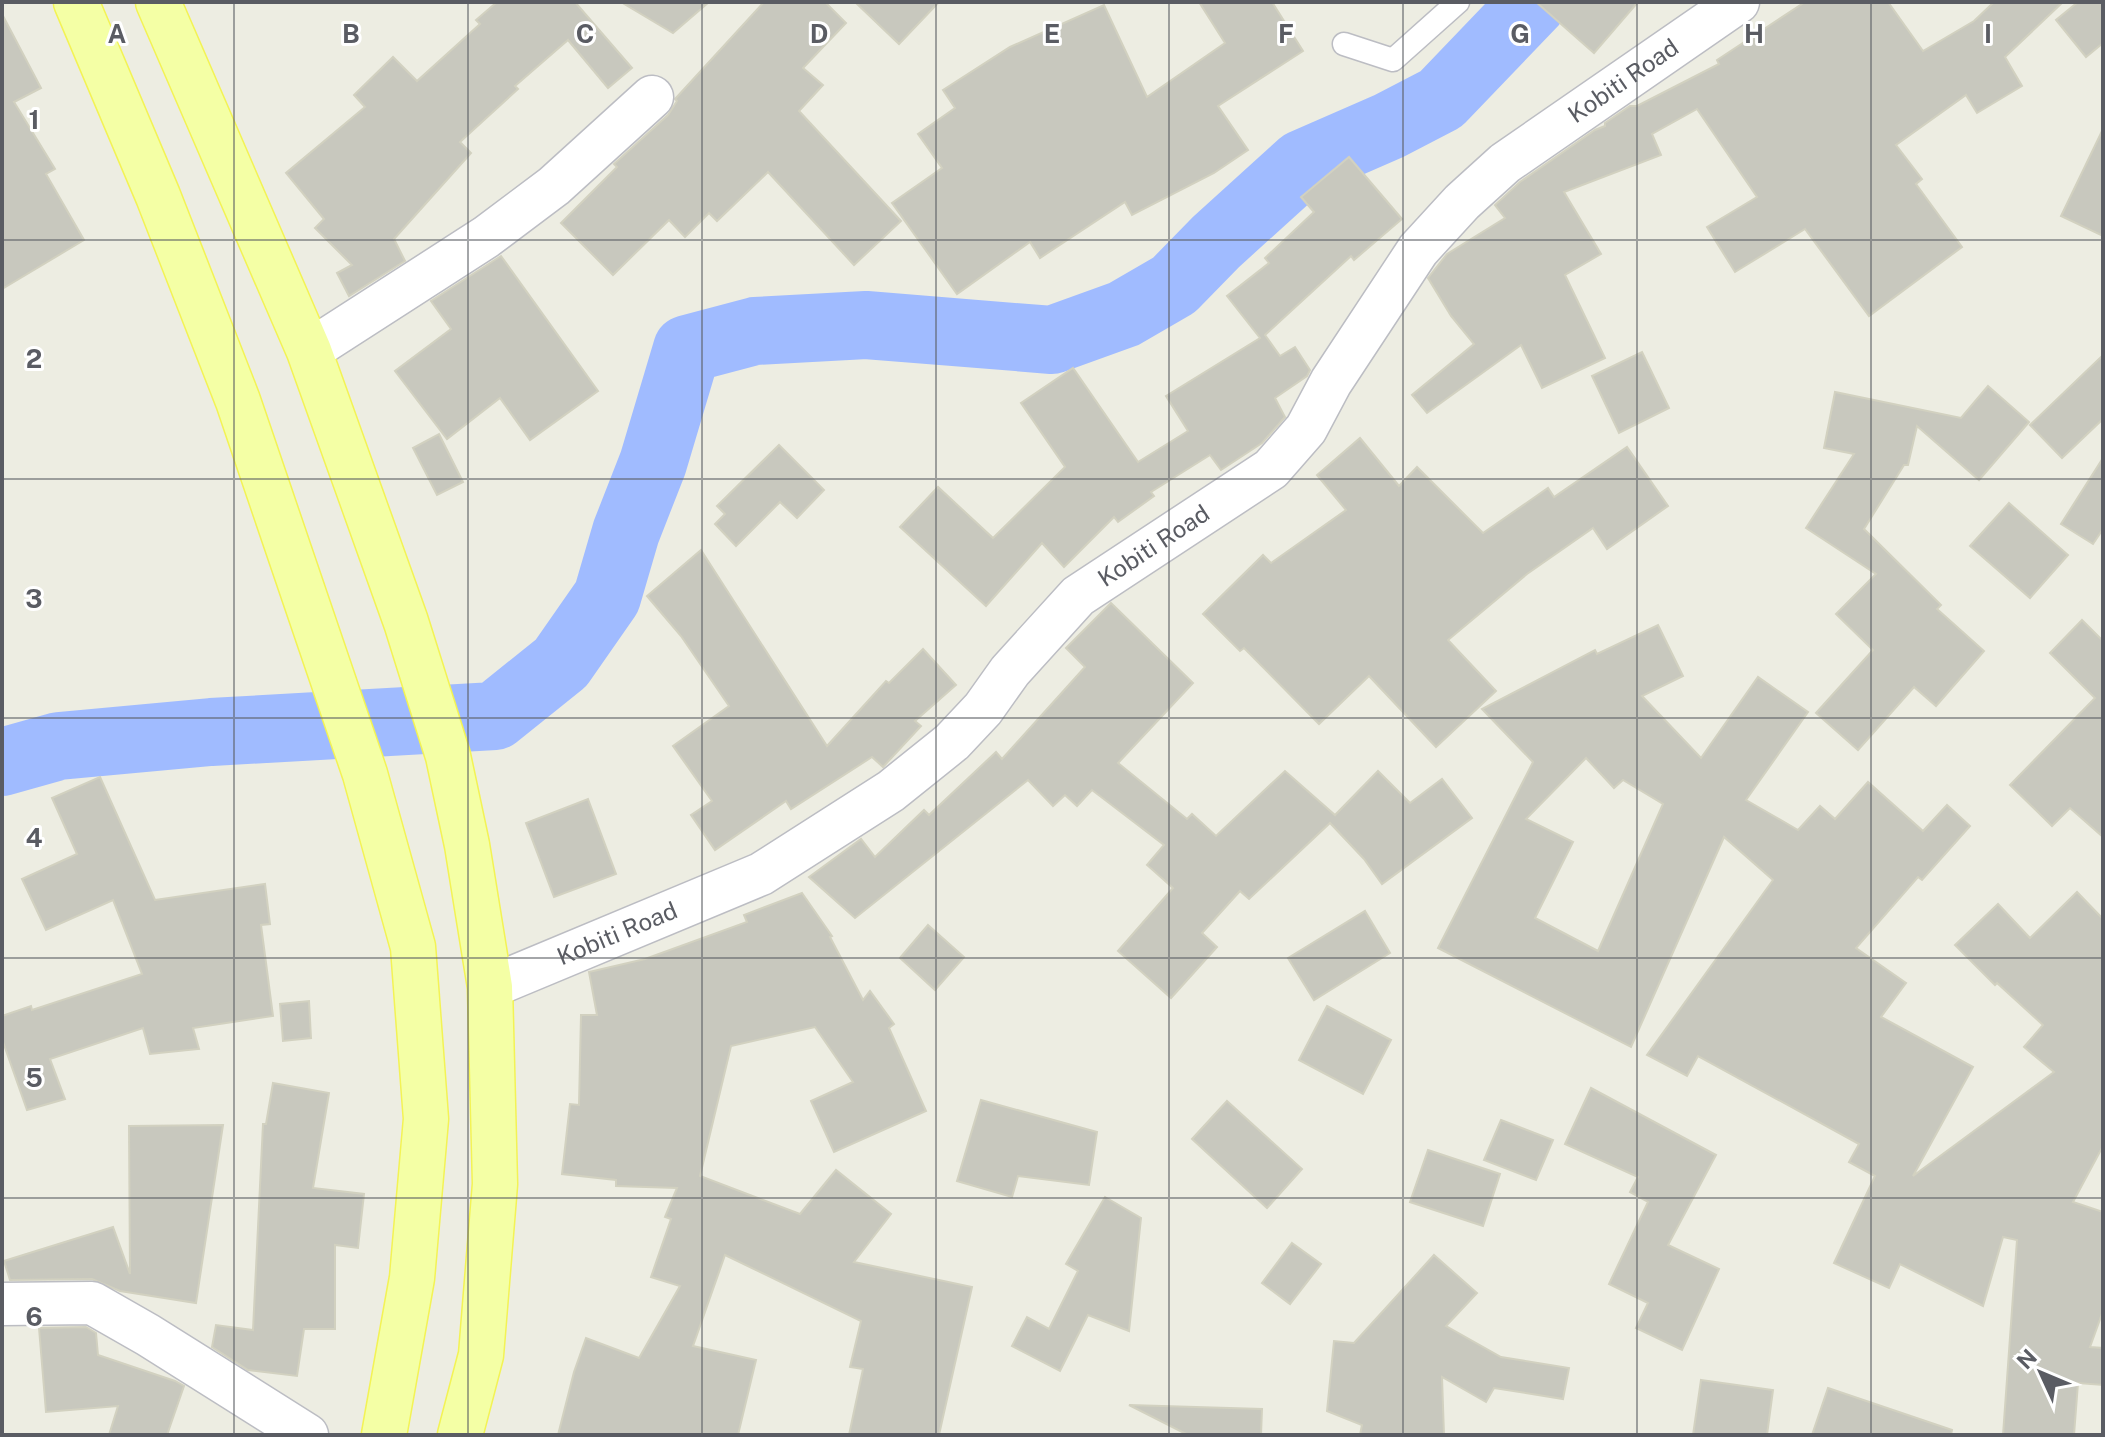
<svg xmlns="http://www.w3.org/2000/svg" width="2105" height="1437" font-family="'Public Sans',sans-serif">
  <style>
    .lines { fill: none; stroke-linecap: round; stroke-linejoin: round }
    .river { stroke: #a0bbff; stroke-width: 68 }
    .building { fill: #c8c8be; stroke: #d2d1c0; stroke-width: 2; fill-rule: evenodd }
    .lane-casing { stroke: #bcbdc3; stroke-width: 25 }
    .street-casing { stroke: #bcbdc3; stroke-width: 45 }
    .primary-casing { stroke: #f3f355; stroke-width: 47 }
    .lane { stroke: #fff; stroke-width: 22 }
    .street { stroke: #fff; stroke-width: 42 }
    .primary { stroke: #f4ffa5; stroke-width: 44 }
    .grid { fill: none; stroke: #5a5c63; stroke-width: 2; stroke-opacity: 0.55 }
    .labels { text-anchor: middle; stroke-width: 6; stroke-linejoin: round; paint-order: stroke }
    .street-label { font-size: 24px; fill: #5a5c63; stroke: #fff }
    .grid-label { font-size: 26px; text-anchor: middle; font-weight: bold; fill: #5a5c63; stroke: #fff; stroke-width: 6; stroke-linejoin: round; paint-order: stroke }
  </style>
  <rect width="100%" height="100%" fill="#edede2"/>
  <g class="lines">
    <!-- river -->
    <polyline class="river" points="2,762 59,746 211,732 495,716 561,663 607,597 626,532 653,463 687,349 755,331 866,325 1052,340 1124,314 1174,285 1216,242 1302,164 1389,126 1441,99 1534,2"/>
  </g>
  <!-- building -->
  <g class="building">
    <polygon points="497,2 575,2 632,68 608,88 568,40 515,86 518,89 460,142 471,153 394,239 405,261 349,296 337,273 352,265 315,228 324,219 286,173 365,107 354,95 393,57 417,81 480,24 476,20"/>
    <polygon points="621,2 709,2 673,33"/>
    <polygon points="764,2 825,2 846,23 803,68 823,85 799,111 901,221 854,265 768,172 717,221 709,213 685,237 669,220 613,275 561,223 617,167 614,164 668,115 677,101 675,99"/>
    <polygon points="855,2 939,2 899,44"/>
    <polygon points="1199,2 1272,2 1303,51 1218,106 1248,150 1214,173 1132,215 1125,202 1040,258 1030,242 957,294 892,203 942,168 918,134 955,108 943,90 1010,47 1104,5 1147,97 1225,43"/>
    <polygon points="1536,2 1638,2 1594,53"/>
    <polygon points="1805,2 1888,2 1923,51 1974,21 1994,2 2063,2 2005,57 2022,86 1977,113 1966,95 1896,145 1922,179 1916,184 1962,247 1869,316 1805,229 1735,272 1707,227 1757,197 1697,109 1652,134 1661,155 1564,192 1601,254 1565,275 1605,358 1542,388 1521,345 1427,413 1412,395 1474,344 1451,316 1428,278 1447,254 1505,218 1495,205 1520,182 1595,130 1605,126 1605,123 1630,106 1637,106 1719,64 1717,60"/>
    <polygon points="2078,2 2103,2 2103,43 2086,57 2056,20"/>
    <polygon points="2,14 41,88 14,102 55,169 46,174 84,240 2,289"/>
    <polygon points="2103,129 2103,236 2061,216"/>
    <polygon points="1349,157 1402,219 1354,260 1351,256 1265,335 1280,356 1295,347 1310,370 1307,376 1275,398 1285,417 1262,443 1221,470 1210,455 1151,492 1154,496 1118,522 1114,517 1064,567 1042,543 986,606 900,527 938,487 993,538 1065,467 1021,403 1073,368 1138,462 1188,431 1166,396 1260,338 1227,296 1269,263 1265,258 1314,212 1301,197"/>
    <polygon points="501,256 598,391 530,440 500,398 447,439 395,371 451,329 431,301"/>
    <polygon points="1642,352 1669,408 1619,433 1592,376"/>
    <polygon points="2103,355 2103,419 2062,458 2030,425"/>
    <polygon points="1988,386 2029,422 1979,480 1917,426 1908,465 1904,465 1864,529 1941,605 1937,609 1984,651 1936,706 1914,687 1858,750 1816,713 1873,650 1836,614 1876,574 1806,528 1854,454 1824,448 1835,392 1961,418"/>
    <polygon points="439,434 463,482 437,495 413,448"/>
    <polygon points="1360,438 1399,486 1417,467 1483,533 1548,488 1554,497 1627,447 1668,506 1607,549 1593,528 1527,574 1448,640 1496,691 1436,747 1369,676 1319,724 1244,648 1240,651 1203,614 1263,555 1271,563 1346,510 1317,475"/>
    <polygon points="779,445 824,490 797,518 780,502 736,546 715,524 725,514 717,506"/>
    <polygon points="2103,458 2103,529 2093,544 2061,524"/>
    <polygon points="2009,503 2068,555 2030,598 1970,546"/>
    <polygon points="701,550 827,746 886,681 889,683 923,649 956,685 915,721 921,726 883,767 872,757 791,809 786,801 715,850 691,815 712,801 673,746 729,706 681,636 647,596"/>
    <polygon points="1111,603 1193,683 1118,763 1187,819 1192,814 1216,836 1285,771 1335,815 1378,771 1410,803 1442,779 1472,818 1382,884 1364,859 1330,823 1249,899 1240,891 1202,933 1217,947 1171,998 1118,951 1173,888 1147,865 1164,845 1092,790 1077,806 1065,795 1053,806 1028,780 855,918 809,877 861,839 875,857 924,810 929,815 996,752 1002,759 1085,667 1066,648"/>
    <polygon points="2082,620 2103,641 2103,837 2070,808 2052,826 2010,785 2095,698 2050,653"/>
    <path d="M 1658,625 L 1683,676 L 1642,696 L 1701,758 L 1758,677 L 1808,712 L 1746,800 L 1798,830 L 1820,806 L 1835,819 L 1868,782 L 1923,831 L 1947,805 L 1970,826 L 1922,880 L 1918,877 L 1856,948 L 1906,983 L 1881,1017 L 1973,1067 L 1913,1176 L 2054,1072 L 2024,1047 L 2043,1025 L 1997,983 L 1995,985 L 1955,945 L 1998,904 L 2030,938 L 2077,892 L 2103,919 L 2103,1146 L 2073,1202 L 2103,1212 L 2103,1311 L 2090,1347 L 2103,1348 L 2103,1385 L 2078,1383 L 2074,1435 L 2003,1435 L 2017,1240 L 2003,1237 L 1983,1306 L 1900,1264 L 1889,1288 L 1834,1263 L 1875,1176 L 1849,1162 L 1859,1144 L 1698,1056 L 1687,1076 L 1647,1055 L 1773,880 L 1724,837 L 1631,1047 L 1438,948 L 1533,762 L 1482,709 L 1595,650 L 1597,654 ZM 1586,758 L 1614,788 L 1623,780 L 1663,804 L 1598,951 L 1535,918 L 1573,842 L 1526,819 Z"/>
    <polygon points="100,777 155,900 265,884 270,924 261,925 273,1016 193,1028 199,1049 150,1054 143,1028 50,1059 65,1099 27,1110 2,1039 2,1016 31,1006 32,1010 142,974 113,900 46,930 22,879 77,854 52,798"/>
    <polygon points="588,799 616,874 554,897 526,823"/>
    <polygon points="802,893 832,936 830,937 863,1000 870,991 894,1024 889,1028 926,1111 834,1152 811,1101 853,1082 815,1027 731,1046 700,1176 800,1214 836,1170 891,1214 854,1262 972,1287 939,1435 849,1435 863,1369 850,1367 861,1321 725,1255 693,1346 756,1360 738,1435 558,1435 574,1372 586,1338 639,1358 680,1286 651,1277 671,1219 665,1217 677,1188 616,1186 616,1180 562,1174 570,1104 579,1105 581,1015 597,1015 589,972 645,959 747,922 744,915"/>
    <polygon points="1365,911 1390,953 1314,1000 1288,958"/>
    <polygon points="928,925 964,957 935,990 900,958"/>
    <polygon points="309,1001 311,1038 283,1041 280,1004"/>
    <polygon points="1327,1006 1391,1040 1363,1094 1299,1060"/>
    <polygon points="273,1083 329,1093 313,1188 364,1194 358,1248 335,1245 335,1329 304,1329 297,1376 248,1370 212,1347 216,1325 253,1330 263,1124 266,1124"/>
    <polygon points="1591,1088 1716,1155 1668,1245 1719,1269 1682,1350 1636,1328 1648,1303 1609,1284 1648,1202 1630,1192 1638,1177 1565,1144"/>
    <polygon points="981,1100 1097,1132 1089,1185 1018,1176 1012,1197 957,1181"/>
    <polygon points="1227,1101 1302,1169 1267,1208 1192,1139"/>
    <polygon points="1501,1120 1553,1140 1536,1180 1484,1160"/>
    <polygon points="223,1125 196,1303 120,1291 92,1279 10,1280 4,1261 113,1227 130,1274 129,1126"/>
    <polygon points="1428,1150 1500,1174 1483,1226 1410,1202"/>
    <polygon points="1105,1197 1141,1218 1129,1331 1088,1315 1060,1371 1012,1346 1027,1317 1049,1329 1078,1271 1066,1264"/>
    <polygon points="1292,1243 1321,1264 1290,1304 1262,1283"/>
    <polygon points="1434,1255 1477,1293 1446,1326 1501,1357 1569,1368 1563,1399 1494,1388 1486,1402 1442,1377 1444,1435 1360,1435 1362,1425 1327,1411 1334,1341 1354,1343"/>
    <polygon points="86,1327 96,1333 98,1355 175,1381 184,1386 167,1435 109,1435 118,1406 46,1412 39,1328"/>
    <polygon points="1701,1380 1773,1390 1767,1435 1693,1435"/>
    <polygon points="1828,1388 1952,1430 1951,1435 1812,1435"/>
    <polygon points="1129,1405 1262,1409 1261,1435 1188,1435"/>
  </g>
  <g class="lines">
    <defs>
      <polyline id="lane" points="1344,44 1393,60 1458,2"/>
      <g id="street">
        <polyline points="309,351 486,237 554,186 652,97"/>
        <path id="s1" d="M 490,987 L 761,874 L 891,791 L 952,742 L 983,709 L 1010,671 L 1078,596 L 1271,469 L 1306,429 L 1331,382 L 1418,250 L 1462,202 L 1505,163 L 1738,2"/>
        <polyline points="2,1304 92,1303 148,1335 307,1435"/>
      </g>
      <g id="primary">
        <polyline points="76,2 158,196 238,401 365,774 413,947 426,1119 412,1278 384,1435"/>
        <polyline points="158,2 309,351 406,622 448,756 467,845 490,987 495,1184 481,1355 460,1435"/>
      </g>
    </defs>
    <!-- lane casing -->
    <use href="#lane" class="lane-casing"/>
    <!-- street casing -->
    <use href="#street" class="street-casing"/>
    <!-- primary casing -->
    <use href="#primary" class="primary-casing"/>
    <!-- lane -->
    <use href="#lane" class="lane"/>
    <!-- street -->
    <use href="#street" class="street"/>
    <!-- primary -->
    <use href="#primary" class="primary"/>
  </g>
  <!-- grid -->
  <path class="grid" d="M 234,2 L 234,1435M 468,2 L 468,1435M 702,2 L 702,1435M 936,2 L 936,1435M 1169,2 L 1169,1435M 1403,2 L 1403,1435M 1637,2 L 1637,1435M 1871,2 L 1871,1435M 2,240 L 2103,240M 2,479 L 2103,479M 2,718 L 2103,718M 2,958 L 2103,958M 2,1198 L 2103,1198"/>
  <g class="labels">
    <!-- street labels -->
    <g class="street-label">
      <text dy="8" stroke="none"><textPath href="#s1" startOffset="1482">Kobiti Road</textPath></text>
      <text dy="8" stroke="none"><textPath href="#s1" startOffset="810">Kobiti Road</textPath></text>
      <text dy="8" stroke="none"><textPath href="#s1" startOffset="138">Kobiti Road</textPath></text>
    </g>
  </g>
  <g class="grid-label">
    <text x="117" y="43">A</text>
    <text x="351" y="43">B</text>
    <text x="585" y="43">C</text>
    <text x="819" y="43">D</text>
    <text x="1052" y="43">E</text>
    <text x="1286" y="43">F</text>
    <text x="1520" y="43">G</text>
    <text x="1754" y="43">H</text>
    <text x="1988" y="43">I</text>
    <text x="34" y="129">1</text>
    <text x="34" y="368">2</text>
    <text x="34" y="608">3</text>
    <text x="34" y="847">4</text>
    <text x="34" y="1087">5</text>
    <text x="34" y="1326">6</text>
  </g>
  <!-- border -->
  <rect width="2105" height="1437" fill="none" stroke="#5a5c63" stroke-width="8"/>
  <!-- north arrow -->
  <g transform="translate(2041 1373) rotate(314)" stroke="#ffffff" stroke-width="6" paint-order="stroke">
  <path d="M0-6L14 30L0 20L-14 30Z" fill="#5a5c63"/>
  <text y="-12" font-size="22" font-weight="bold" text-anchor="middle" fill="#5a5c63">N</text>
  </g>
</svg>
